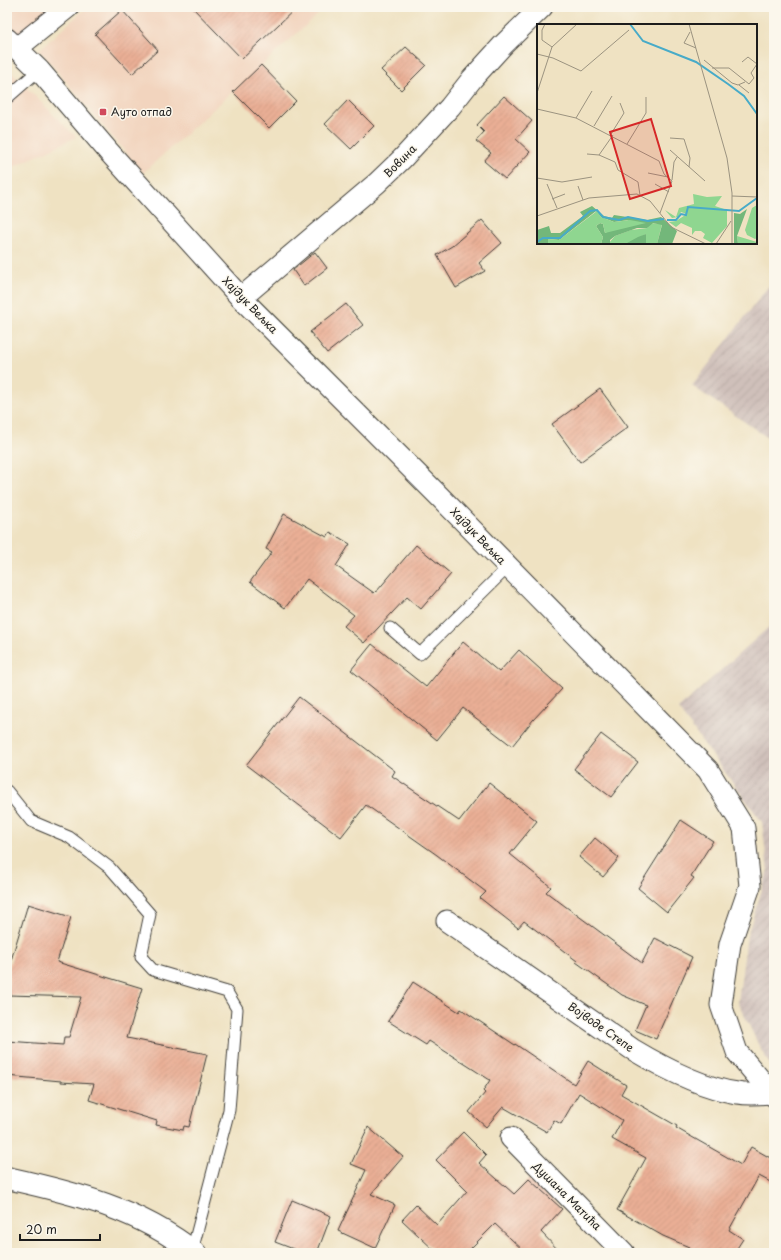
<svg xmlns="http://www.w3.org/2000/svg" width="781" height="1260" font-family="'Playpen Sans',sans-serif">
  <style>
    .built { fill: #f2d4be }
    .industrial { fill: url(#industrial-furrows) }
    .building { fill: url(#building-hatch) }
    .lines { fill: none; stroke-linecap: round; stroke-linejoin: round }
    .lane-casing { stroke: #3c3a35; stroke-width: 13 }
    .street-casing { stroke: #3c3a35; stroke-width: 23 }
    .secondary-casing { stroke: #3c3a35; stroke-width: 24 }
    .lane { stroke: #fff; stroke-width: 11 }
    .street { stroke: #fff; stroke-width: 21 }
    .secondary { stroke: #fff; stroke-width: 22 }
    .poi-dot { fill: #d1495b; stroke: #fbf7ec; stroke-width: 1.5 }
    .labels { text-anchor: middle; stroke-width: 3; stroke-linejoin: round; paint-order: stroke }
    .poi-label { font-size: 11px; fill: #1c1c1c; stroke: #fbf7ec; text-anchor: start }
    .street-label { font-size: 11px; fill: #1c1c1c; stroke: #fbf7ec }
    .inset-river { fill: none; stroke: #48abc8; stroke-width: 2 }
    .inset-road { fill: none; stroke: #9b9380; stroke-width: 1 }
    .view { fill: #d62828; fill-opacity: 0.15; stroke: #d62828; stroke-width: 2 }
    .inset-edge { fill: none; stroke: #1c1c1c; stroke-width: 2 }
  </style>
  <defs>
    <pattern id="industrial-furrows" width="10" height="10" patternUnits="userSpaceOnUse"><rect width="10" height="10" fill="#cfc0ba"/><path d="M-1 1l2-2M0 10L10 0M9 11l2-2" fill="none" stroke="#b1a49f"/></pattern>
    <pattern id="building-hatch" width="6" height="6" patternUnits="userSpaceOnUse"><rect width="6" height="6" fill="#eaaf95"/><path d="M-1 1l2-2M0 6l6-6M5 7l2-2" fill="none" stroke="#c89680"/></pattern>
  </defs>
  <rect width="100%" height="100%" fill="#fbf7ec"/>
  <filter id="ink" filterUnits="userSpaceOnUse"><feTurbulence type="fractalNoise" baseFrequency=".025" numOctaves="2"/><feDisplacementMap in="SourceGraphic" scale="8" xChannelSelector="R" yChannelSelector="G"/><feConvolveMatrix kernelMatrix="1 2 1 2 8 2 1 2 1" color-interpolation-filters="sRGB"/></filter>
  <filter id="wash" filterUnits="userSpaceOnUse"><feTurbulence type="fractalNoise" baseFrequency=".012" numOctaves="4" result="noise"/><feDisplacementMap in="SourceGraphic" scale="16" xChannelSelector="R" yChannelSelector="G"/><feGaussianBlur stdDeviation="0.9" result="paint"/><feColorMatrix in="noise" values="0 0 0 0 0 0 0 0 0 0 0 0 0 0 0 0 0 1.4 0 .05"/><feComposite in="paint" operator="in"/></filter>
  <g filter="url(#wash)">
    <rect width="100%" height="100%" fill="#efe2c2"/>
    <!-- built -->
    <g class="built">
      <polygon points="7,7 55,7 17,37 7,27"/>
      <polygon points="87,7 326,7 143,173 39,50"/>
      <polygon points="7,68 76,137 7,170"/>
    </g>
    <!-- industrial -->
    <g class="industrial">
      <polygon points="774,279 774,442 692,386"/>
      <polygon points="774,598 774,1071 761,1050 738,1002 747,936 768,871 762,822 678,709 770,626"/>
    </g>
    <g id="blocks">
      <!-- building -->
      <g class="building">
        <polygon points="192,7 297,7 242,59"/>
        <polygon points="122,10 158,50 132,74 95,34"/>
        <polygon points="406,47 426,65 401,90 381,70"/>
        <polygon points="261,65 296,101 269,128 233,92"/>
        <polygon points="504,96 532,121 516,139 530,152 505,179 484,161 491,153 476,141 484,132 477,125"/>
        <polygon points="348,100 374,126 351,149 325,124"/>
        <polygon points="482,220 502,243 479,263 485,271 456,288 437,255 452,246"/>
        <polygon points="315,252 327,268 304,286 293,270"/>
        <polygon points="346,304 363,325 327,353 310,332"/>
        <polygon points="600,389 628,427 580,462 552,424"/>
        <polygon points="284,514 327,537 330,532 350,544 336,566 374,593 376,591 377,591 416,545 451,574 421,609 407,597 364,643 344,626 354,615 307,579 285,608 250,582 272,552 266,549"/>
        <polygon points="463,642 499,672 519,650 562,689 533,720 512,746 463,708 437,740 351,670 372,644 426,687"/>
        <polygon points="299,697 395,771 392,776 459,821 489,783 537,821 510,854 551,887 546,892 642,963 655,938 692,957 656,1039 635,1030 646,1005 622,995 576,962 577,961 524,921 518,928 480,898 486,892 437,855 366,805 341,837 246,765"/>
        <polygon points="601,734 638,762 611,797 574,769"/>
        <polygon points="681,820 713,841 691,876 694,878 667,912 638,888"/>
        <polygon points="595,838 619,858 603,877 579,857"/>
        <polygon points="28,904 71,917 57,962 142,988 127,1038 207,1054 189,1127 184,1126 183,1130 156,1125 157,1121 89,1100 94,1084 61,1082 61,1081 7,1076 7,1041 63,1045 64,1037 69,1037 81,997 8,995 9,967"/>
        <polygon points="413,982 459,1012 461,1009 515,1045 515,1044 574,1084 588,1061 626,1085 621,1094 677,1126 676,1128 741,1165 751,1147 774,1160 774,1184 759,1176 729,1230 743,1239 734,1253 685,1253 689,1247 663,1236 617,1210 646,1158 612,1139 622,1120 579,1093 561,1124 554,1120 547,1132 503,1107 486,1127 469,1112 485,1093 483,1091 490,1080 429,1041 426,1045 388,1021"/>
        <polygon points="368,1127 403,1157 371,1194 395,1205 375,1248 338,1231 366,1170 351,1164"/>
        <polygon points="463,1132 486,1155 479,1163 514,1194 529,1179 562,1209 541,1232 561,1253 526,1253 495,1224 466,1253 437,1253 402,1220 416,1205 437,1225 467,1191 436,1160"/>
        <polygon points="292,1200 331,1216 317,1253 304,1253 275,1242"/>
      </g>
    </g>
  </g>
  <g filter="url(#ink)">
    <use href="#blocks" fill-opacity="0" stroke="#3c3a35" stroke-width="1"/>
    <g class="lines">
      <defs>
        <g id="lane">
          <polyline points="7,98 39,70"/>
          <polyline points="390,628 420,654 508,567"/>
          <polyline points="7,791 31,821 69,837 110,868 150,914 141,957 153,970 227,992 237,1009 229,1110 192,1251"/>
        </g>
        <g id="street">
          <polyline points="7,39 39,70 109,152 241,298 439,496 708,770 744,828 750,886 730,944 721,1005 737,1052 774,1096"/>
          <polyline points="17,48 68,7"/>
          <polyline points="241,298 377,183 402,159 450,107 472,79 503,45 542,7"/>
          <path d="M 447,921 L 632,1049 C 662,1067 702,1088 737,1093 C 748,1095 760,1094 771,1093"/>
          <polyline points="511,1138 624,1253"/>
        </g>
        <path id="secondary" d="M 7,1178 C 75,1193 139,1209 195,1253"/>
      </defs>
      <!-- lane casing -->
      <use href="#lane" class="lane-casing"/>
      <!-- street casing -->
      <use href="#street" class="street-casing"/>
      <!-- secondary casing -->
      <use href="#secondary" class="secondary-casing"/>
      <!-- lane -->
      <use href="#lane" class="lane"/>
      <!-- street -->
      <use href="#street" class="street"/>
      <!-- secondary -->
      <use href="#secondary" class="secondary"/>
    </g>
  </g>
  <!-- markers -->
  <rect class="poi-dot" x="99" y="108" width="8" height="8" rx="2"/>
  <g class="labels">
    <!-- poi labels -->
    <g class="poi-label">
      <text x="111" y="116">Ауто отпад</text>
    </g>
    <!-- street labels -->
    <g class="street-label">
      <text transform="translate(400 161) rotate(-45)" y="4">Вовина</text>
      <text transform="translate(250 305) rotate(46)" y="4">Хајдук Вељка</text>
      <text transform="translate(478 536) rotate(46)" y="4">Хајдук Вељка</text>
      <text transform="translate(601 1027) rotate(35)" y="4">Војводе Степе</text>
      <text transform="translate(567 1196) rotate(45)" y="4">Душана Матића</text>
    </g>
  </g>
  <!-- overview -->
  <g transform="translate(537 24)">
    <rect width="220" height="220" fill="#efe2c2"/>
    <path d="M 156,170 L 170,173 L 185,172 L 178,182 L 190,186 L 190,202 L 175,219 L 166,214 L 168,210 L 164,207 L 158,207 L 155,211 L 155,204 L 144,199 L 139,203 L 132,198 L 139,197 L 150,190 L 144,188 L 141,193 L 135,194 L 128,186 L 139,193 L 142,184 L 157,180 ZM 113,199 L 125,200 L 120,220 L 109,220 L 109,210 L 91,220 L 72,219 L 78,212 L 94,206 L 110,204 ZM 200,212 L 220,218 L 219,220 L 201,220 Z" fill="#8fd690"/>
    <path d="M 55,182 L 67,192 L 75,194 L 77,191 L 110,196 L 124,193 L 140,207 L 135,220 L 120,220 L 125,201 L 116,199 L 110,204 L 100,204 L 78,212 L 73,216 L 73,220 L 64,220 L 66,213 L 59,202 L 63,199 L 66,200 L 68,209 L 92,196 L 77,198 L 64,193 L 59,187 L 22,216 L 11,215 L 11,220 L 0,220 L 0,206 L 12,202 L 14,209 L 23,209 L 46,192 L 43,188 ZM 210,185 L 200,212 L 201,220 L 197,220 L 197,189 L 203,190 ZM 109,210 L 109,220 L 90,219 L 101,213 Z" fill="#73b77a"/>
    <path d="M 60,187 L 64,193 L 77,198 L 93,196 L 109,199 L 68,209 L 66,200 L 63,199 L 59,202 L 66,213 L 64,220 L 11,220 L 11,215 L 22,216 Z" fill="#8fd690"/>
    <path d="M 220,181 L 220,214 L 218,215 L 210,211 L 208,206 L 215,184 Z" fill="#8fd690"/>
    <path class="inset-river" d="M 93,0 L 106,17 L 159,38 L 191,60 L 207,72 L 220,90M 130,196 L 139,196 L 144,190 L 149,191 L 151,183 L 202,187 L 220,174M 0,218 L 6,214 L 23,214 L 53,187 L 60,186 L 66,193 L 82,196 L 91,193 L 111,197 L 127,195"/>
    <path class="inset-road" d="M 8,0 L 5,6 L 5,16 L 15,23M 152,0 L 190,134 L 195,169 L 195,220M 153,8 L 147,19 L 159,24M 0,30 L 16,34 L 44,47 L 92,6M 167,36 L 195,59 L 201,61 L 208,58M 175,44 L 192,44 L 212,60 L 217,54 L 214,49 L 220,40 L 211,33 L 205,38M 202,61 L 212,69M 0,69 L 15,23 L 40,0M 0,85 L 39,94 L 122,137 L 127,150 L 135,157 L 123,189M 39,94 L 55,67M 57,102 L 75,72M 74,110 L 87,89 L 83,79M 133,114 L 147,115 L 153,134 L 152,143M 90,120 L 109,89 L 109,73M 133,126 L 168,157M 50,130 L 62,131 L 76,111M 62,131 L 78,138 L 81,146 L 101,158 L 103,171M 111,149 L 131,153M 0,154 L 25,158 L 55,153M 135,156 L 137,138 L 140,133M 10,160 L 20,184M 118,160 L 132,168M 41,162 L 46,176M 195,172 L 220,173M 15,175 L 28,170M 0,192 L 52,174 L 100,170 L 113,177 L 134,203 L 169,220M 179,220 L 194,197"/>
    <path class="view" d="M 114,95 L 134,162 L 93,175 L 73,108 Z"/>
    <rect width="220" height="220" class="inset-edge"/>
  </g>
  <!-- margin -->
  <rect width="781" height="1260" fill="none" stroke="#fbf7ec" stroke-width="24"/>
  <!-- scale -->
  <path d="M20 1234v6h80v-6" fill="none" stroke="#1c1c1c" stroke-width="2"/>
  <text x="26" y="1234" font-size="12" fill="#1c1c1c" stroke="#fbf7ec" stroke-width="3" paint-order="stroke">20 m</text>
</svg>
